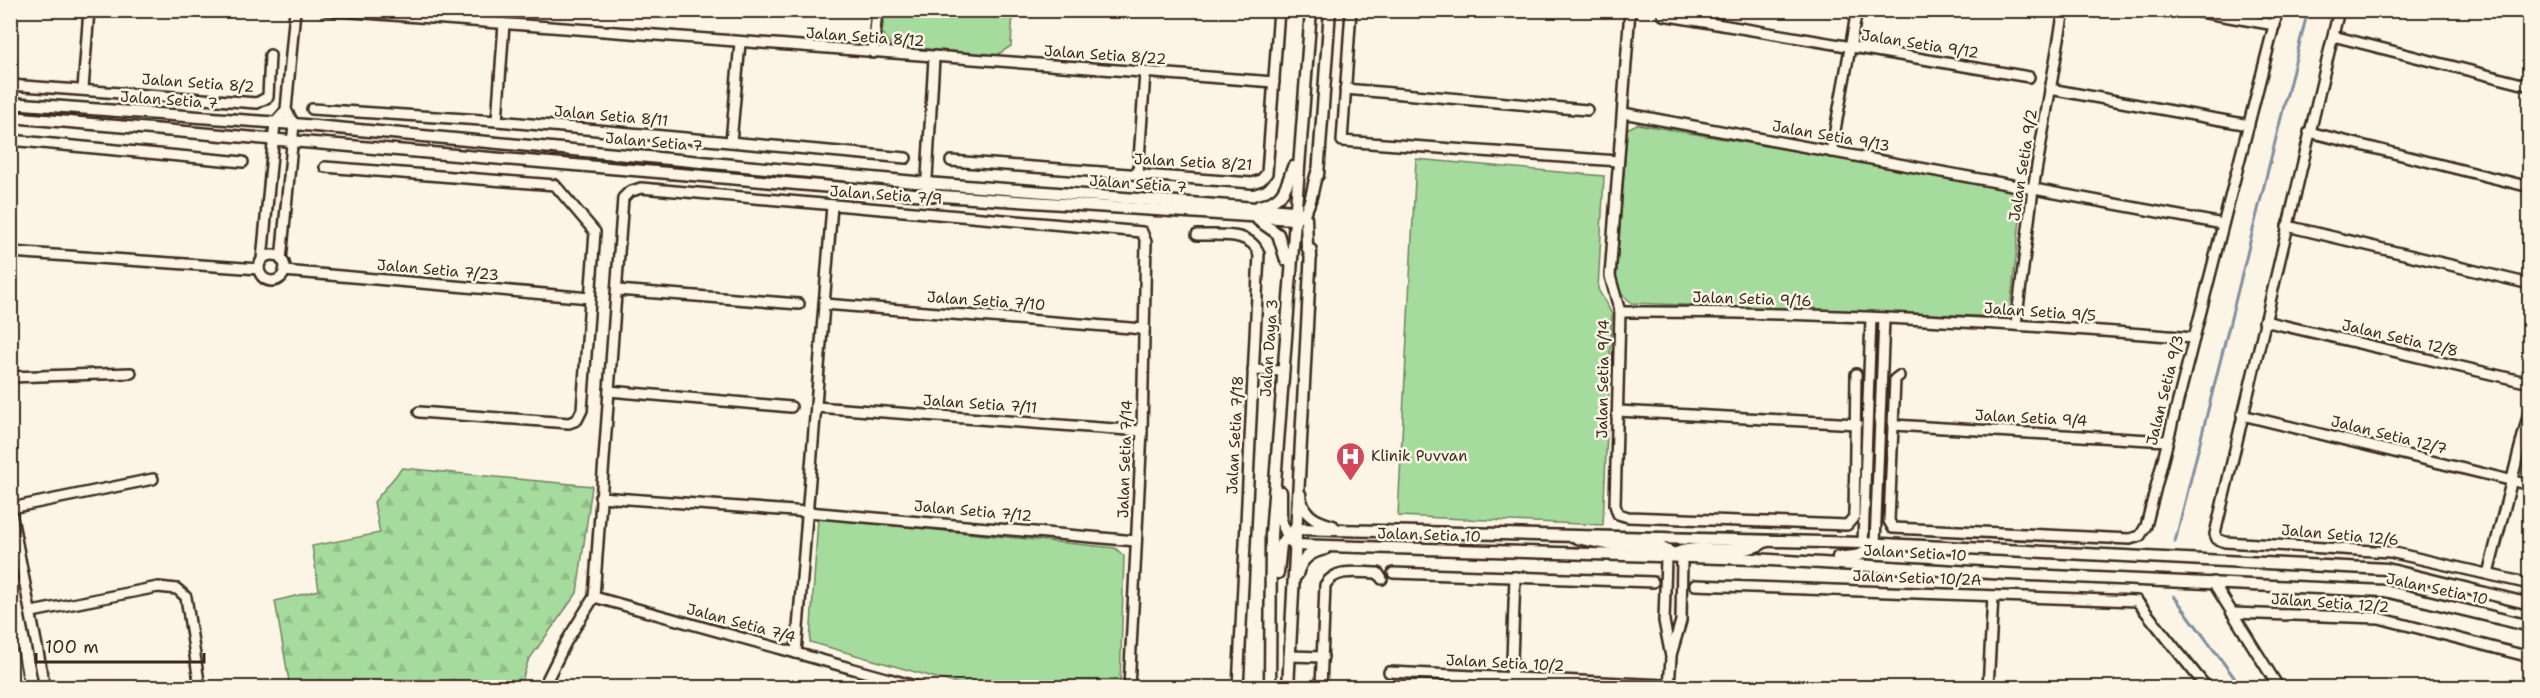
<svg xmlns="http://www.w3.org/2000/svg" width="2540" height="698" font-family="'Shantell Sans',sans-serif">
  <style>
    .green { fill: #a6db9e; stroke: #70825e; stroke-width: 1.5 }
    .forest { fill: url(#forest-firs); stroke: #70825e; stroke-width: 1.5 }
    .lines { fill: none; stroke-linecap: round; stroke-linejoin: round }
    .stream { stroke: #8090a0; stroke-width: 3 }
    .minor-casing { stroke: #3b2a1e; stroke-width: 14 }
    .tertiary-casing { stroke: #3b2a1e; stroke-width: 15 }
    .primary-casing { stroke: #3b2a1e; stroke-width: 18 }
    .minor { stroke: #fcf5e5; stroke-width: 9 }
    .tertiary { stroke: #fcf5e5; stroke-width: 10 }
    .primary { stroke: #fcf5e5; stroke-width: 14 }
    .labels { text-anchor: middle; stroke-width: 5; stroke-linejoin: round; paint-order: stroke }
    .street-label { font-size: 15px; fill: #3b2a1e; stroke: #fcf5e5 }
    .poi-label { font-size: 15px; fill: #3b2a1e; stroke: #fcf5e5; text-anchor: start }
  </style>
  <defs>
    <pattern id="forest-firs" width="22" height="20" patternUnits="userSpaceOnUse" patternTransform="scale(1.5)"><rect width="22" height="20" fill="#a6db9e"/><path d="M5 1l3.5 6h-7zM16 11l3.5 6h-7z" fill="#90bc88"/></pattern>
  </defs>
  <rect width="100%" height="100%" fill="#fcf5e5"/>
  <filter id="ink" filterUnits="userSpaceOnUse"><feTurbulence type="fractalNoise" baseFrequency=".0167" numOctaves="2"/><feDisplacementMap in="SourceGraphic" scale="12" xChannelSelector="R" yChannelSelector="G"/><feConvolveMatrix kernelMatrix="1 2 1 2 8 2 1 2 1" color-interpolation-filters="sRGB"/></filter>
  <g filter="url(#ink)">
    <!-- green -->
    <g class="green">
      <polygon points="885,11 1013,11 1011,46 997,55 891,46 882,33"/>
      <polygon points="1637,124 2017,189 2022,202 2010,310 2003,317 1632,303 1619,292 1616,283 1627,129"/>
      <polygon points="1416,159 1604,176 1598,289 1612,314 1603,525 1398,516"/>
      <polygon points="818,518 1115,548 1124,556 1120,687 968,687 810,642"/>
    </g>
    <!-- forest -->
    <polygon class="forest" points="402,468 592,486 577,593 528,661 520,687 290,687 275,601 319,590 312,546 380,533 374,502"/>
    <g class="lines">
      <!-- stream -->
      <g class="stream">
        <polyline points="2175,542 2308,10"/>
        <polyline points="2174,596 2242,688"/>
      </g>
      <defs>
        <g id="minor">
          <polyline points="326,10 1274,82"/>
          <polyline points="1351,10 1342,141 1618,161"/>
          <polyline points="1630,10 1610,276 1620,312 1615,505 1618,514 1628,517 1847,525 1854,517 1856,374"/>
          <polyline points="2189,10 2275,25"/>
          <polyline points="2339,10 2215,534 2217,539 2225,542 2390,552 2530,584"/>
          <polyline points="1663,15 2029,77"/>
          <polyline points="2333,36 2530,86"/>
          <polyline points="873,53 877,10"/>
          <polyline points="10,85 257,103 268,97 270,55"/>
          <polyline points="83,89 89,10"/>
          <polyline points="1345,89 1587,110"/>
          <polyline points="2050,89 2249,125"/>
          <polyline points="312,109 497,121 906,158"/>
          <polyline points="1623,113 2223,224"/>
          <polyline points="497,121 504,24"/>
          <polyline points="2309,132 2530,187"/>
          <polyline points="10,140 243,162"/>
          <polyline points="731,142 740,43"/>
          <polyline points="1831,152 1857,10"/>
          <polyline points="951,161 1252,183 1261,180 1267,173 1279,10"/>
          <polyline points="325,167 555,185 595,232 582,410 577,420 569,423 419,412"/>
          <polyline points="1138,174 1145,73"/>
          <polyline points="926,195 934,58"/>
          <polyline points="2287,226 2530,284"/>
          <path d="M 1197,235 C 1218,236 1251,230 1259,254 L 1238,688"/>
          <polyline points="10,252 259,269"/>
          <circle cx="272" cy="268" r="13"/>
          <polyline points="262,260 275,123 286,110 295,10"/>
          <polyline points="281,260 294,124 286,110"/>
          <polyline points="284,271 590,298"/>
          <polyline points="617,290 799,304"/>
          <polyline points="824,304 1144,329"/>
          <path d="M 1620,312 C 1811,311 2003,323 2194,338"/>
          <polyline points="2264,321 2530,383"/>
          <polyline points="2016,324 2033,189 2064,10"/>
          <polyline points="1253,370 1282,371"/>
          <polyline points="1899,376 1895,379 1889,521 1893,528 2130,539 2140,536 2146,526 2278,10"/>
          <polyline points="10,377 131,373"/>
          <polyline points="609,391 791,407"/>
          <polyline points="816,407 1142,431"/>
          <polyline points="1618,411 1857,424"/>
          <polyline points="2242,415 2530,485"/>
          <polyline points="1893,425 2167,441"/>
          <polyline points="600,497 808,512 1136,541"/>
          <polyline points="10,507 45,688"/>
          <polyline points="11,508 153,479"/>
          <polyline points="1863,543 1871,318"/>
          <polyline points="1875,544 1884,319"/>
          <polyline points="1666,558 1664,621 1671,657 1669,688"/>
          <polyline points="1393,573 1653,582"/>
          <polyline points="2488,574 2530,408"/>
          <polyline points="2213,582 2279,688"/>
          <polyline points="1695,585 2137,601 2207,688"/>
          <polyline points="594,597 922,688"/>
          <polyline points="32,612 158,587 177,589 186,597 200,688"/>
          <polyline points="2232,613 2379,618 2530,657"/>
          <polyline points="796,653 832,206"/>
          <polyline points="1671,655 1681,621 1682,558"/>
          <polyline points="1289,656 1323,657"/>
          <polyline points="1389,672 1728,688"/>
          <polyline points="543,688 566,642 594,597 623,198 629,192 641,188 1142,232 1146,242 1142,431 1129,688"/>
          <path d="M 1321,688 L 1325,585 C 1336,567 1360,573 1378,573 L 1382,579"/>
          <polyline points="1511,688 1515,577"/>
          <polyline points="1988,688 1993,596"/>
        </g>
        <g id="tertiary">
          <polyline points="10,103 294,124 926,183 1294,211 1306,218 1307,246 1311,257"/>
          <path d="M 10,117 L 926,195 L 1293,219 C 1313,216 1311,186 1318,170"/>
          <polyline points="1318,175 1330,10"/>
          <path d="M 1259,206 C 1283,201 1286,188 1293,167"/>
          <polyline points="1258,220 1278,234 1286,260"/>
          <polyline points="1281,492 1281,521 1290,541"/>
          <path d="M 1300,494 C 1302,515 1315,521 1333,526"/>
          <polyline points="1295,529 1863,543 2387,569 2530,604"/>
          <polyline points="1577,538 1613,545 1660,547 1680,557"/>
          <polyline points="1294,545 1755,559 2007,574 2385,591 2530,626"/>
          <path d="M 1672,555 C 1701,540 1738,560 1766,541"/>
          <path d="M 1838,557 C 1854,557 1865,556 1875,544"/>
          <polyline points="1278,573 1281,544 1295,529"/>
          <path d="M 1297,575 C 1300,560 1310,552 1325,549"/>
          <polyline points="1270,688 1271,535 1311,10"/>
          <polyline points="1288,688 1311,250"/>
        </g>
        <polyline id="primary" points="10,654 16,688"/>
      </defs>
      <!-- minor casing -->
      <use href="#minor" class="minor-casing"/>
      <!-- tertiary casing -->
      <use href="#tertiary" class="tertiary-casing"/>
      <!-- primary casing -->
      <use href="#primary" class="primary-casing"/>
      <!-- minor -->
      <use href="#minor" class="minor"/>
      <!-- tertiary -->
      <use href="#tertiary" class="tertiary"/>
      <!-- primary -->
      <use href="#primary" class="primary"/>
    </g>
  </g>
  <!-- icons -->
  <defs>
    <symbol id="hospital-pin" viewBox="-11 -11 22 30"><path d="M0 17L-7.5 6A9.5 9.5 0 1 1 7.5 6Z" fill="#d1495b" stroke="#fcf5e5"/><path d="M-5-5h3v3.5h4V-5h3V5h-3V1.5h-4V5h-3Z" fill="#fff"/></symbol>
  </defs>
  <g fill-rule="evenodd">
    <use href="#hospital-pin" x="1334" y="440" width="33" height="45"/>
  </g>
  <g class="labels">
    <!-- street labels -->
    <g class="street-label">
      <text transform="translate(865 37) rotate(4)" y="5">Jalan Setia 8/12</text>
      <text transform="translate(1920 44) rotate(9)" y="5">Jalan Setia 9/12</text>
      <text transform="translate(1105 55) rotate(4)" y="5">Jalan Setia 8/22</text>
      <text transform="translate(198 83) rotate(4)" y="5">Jalan Setia 8/2</text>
      <text transform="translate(169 100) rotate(4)" y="5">Jalan Setia 7</text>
      <text transform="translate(611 116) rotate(5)" y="5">Jalan Setia 8/11</text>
      <text transform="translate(1831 136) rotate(10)" y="5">Jalan Setia 9/13</text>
      <text transform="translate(654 142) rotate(5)" y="5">Jalan Setia 7</text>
      <text transform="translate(1193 162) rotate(3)" y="5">Jalan Setia 8/21</text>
      <text transform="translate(2023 165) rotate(-81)" y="5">Jalan Setia 9/2</text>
      <text transform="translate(1138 184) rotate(4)" y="5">Jalan Setia 7</text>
      <text transform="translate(886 195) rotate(4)" y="5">Jalan Setia 7/9</text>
      <text transform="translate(438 270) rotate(5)" y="5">Jalan Setia 7/23</text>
      <text transform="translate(1752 299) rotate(2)" y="5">Jalan Setia 9/16</text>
      <text transform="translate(986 301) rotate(4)" y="5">Jalan Setia 7/10</text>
      <text transform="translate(2040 312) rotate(4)" y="5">Jalan Setia 9/5</text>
      <text transform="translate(2400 338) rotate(13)" y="5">Jalan Setia 12/8</text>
      <text transform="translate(1269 348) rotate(-86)" y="5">Jalan Daya 3</text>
      <text transform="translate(1603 379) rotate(-89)" y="5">Jalan Setia 9/14</text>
      <text transform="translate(2165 390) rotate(-76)" y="5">Jalan Setia 9/3</text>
      <text transform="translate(980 404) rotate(4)" y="5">Jalan Setia 7/11</text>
      <text transform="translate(2031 418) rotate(3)" y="5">Jalan Setia 9/4</text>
      <text transform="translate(1235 435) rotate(-87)" y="5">Jalan Setia 7/18</text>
      <text transform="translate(2389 435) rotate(14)" y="5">Jalan Setia 12/7</text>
      <text transform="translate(1125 459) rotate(-88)" y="5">Jalan Setia 7/14</text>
      <text transform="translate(973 511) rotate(5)" y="5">Jalan Setia 7/12</text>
      <text transform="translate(1429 535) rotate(2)" y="5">Jalan Setia 10</text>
      <text transform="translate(2340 535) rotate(5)" y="5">Jalan Setia 12/6</text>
      <text transform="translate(1915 553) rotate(3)" y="5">Jalan Setia 10</text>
      <text transform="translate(1917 578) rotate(2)" y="5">Jalan Setia 10/2A</text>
      <text transform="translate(2437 589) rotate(12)" y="5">Jalan Setia 10</text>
      <text transform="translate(2330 603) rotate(4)" y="5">Jalan Setia 12/2</text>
      <text transform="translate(741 623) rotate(15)" y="5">Jalan Setia 7/4</text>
      <text transform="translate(1505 663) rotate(3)" y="5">Jalan Setia 10/2</text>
    </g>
    <!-- poi labels -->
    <g class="poi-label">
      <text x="1371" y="461">Klinik Puvvan</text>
    </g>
  </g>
  <!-- margin -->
  <rect width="2540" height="698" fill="none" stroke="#fcf5e5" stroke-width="36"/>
  <rect x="18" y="18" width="2504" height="662" fill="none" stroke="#3b2a1e" stroke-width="2" filter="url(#ink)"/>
  <!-- scale -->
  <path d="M36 653v9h168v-9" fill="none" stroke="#3b2a1e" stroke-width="3"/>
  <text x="45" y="653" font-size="18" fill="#3b2a1e" stroke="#fcf5e5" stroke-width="4.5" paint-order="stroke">100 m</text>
</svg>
